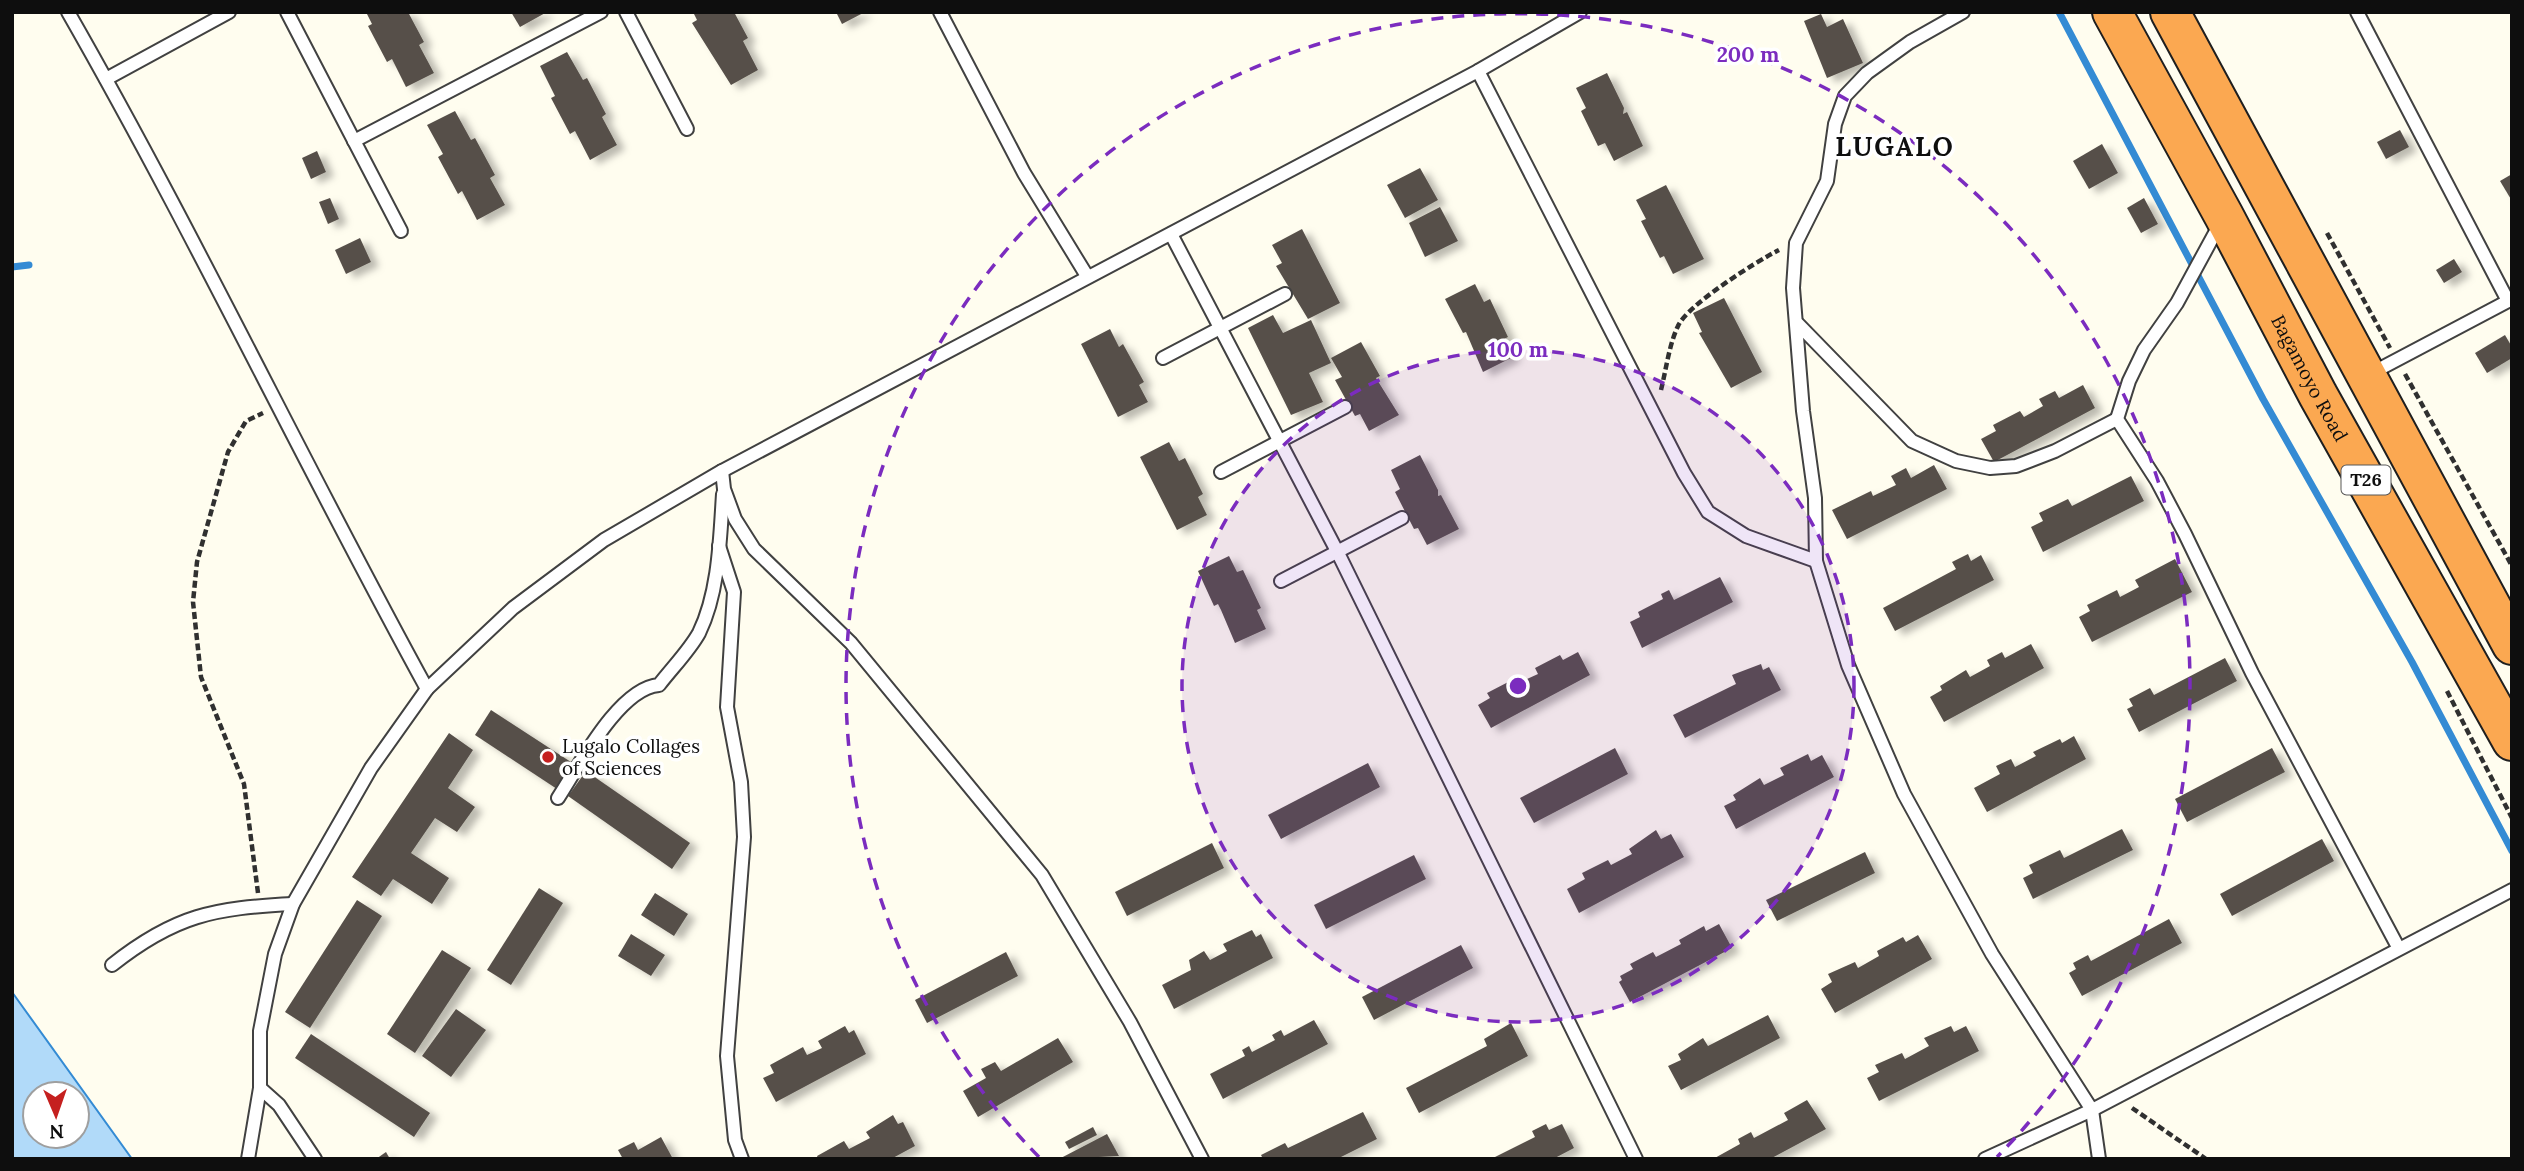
<svg xmlns="http://www.w3.org/2000/svg" width="2524" height="1171" font-family="Lora,serif">
  <style>
    .water { fill: #b1daf9; stroke: #348bd4; stroke-width: 2; fill-rule: evenodd }
    .lines { fill: none; stroke-linecap: round; stroke-linejoin: round }
    .stream { stroke: #348bd4; stroke-width: 7 }
    .building { fill: #57504a; filter: url(#shadow) }
    .lane-casing { stroke: #414141; stroke-width: 16 }
    .highway-casing { stroke: #1f1f1f; stroke-width: 42 }
    .path { stroke: #303030; stroke-width: 4.5; stroke-dasharray: 7 3.5; stroke-linecap: butt }
    .lane { stroke: #fff; stroke-width: 12 }
    .highway { stroke: #fba851; stroke-width: 38 }
    .ring { fill: none; stroke: #7b2cbf; stroke-width: 3.5; stroke-dasharray: 12 9 }
    .poi-dot { fill: #c5201f; stroke: #fff; stroke-width: 2.5 }
    .labels { text-anchor: middle; stroke-width: 7; stroke-linejoin: round; paint-order: stroke }
    .shield { fill: #fff; stroke: #565656; stroke-width: 2 }
    .shield-label { font-size: 18px; font-weight: bold; fill: #0e0e0e }
    .street-label { font-size: 19px; fill: #0e0e0e; stroke: #fff }
    .poi-label { font-size: 19px; fill: #0e0e0e; stroke: #fff; text-anchor: start }
    .district-label { font-size: 26px; font-weight: bold; letter-spacing: 2px; fill: #0e0e0e; stroke: #fff }
    .centre { fill: #7b2cbf; stroke: #fff; stroke-width: 3.5 }
    .ring-label { font-size: 21px; text-anchor: middle; font-weight: bold; fill: #7b2cbf; stroke: #fff; stroke-width: 7; stroke-linejoin: round; paint-order: stroke }
  </style>
  <defs>
    <filter id="shadow"><feDropShadow dx="8" dy="4.5" stdDeviation="3.5" flood-color="#0004"/></filter>
  </defs>
  <rect width="100%" height="100%" fill="#fffdef"/>
  <!-- water -->
  <path class="water" d="M 12,992 L 132,1159 L 12,1159 ZM 35,1094 L 77,1094 L 77,1136 L 35,1136 Z"/>
  <g class="lines">
    <!-- stream -->
    <g class="stream">
      <polyline points="2059,12 2263,399 2412,662 2512,851"/>
      <polyline points="12,267 29,265"/>
    </g>
  </g>
  <!-- building -->
  <g class="building">
    <polygon points="366,12 408,12 424,42 419,45 434,73 406,87 392,59 387,62 368,26 372,24"/>
    <polygon points="511,12 547,12 520,27"/>
    <polygon points="693,12 734,12 748,38 743,41 758,70 731,85 692,23 697,20"/>
    <polygon points="836,12 865,12 842,24"/>
    <polygon points="1821,14 1827,27 1843,19 1863,63 1827,78 1804,21"/>
    <polygon points="567,52 583,80 587,78 606,114 602,117 617,145 590,160 575,131 570,134 551,98 555,96 540,66"/>
    <polygon points="1607,73 1624,108 1623,114 1627,112 1643,146 1614,161 1605,143 1598,146 1581,111 1586,108 1576,88"/>
    <polygon points="455,111 471,140 475,138 495,175 490,178 505,205 477,220 462,191 458,194 438,157 443,154 427,125"/>
    <polygon points="2400,130 2409,147 2386,159 2377,142"/>
    <polygon points="2102,144 2118,173 2089,189 2073,161"/>
    <polygon points="317,151 326,172 311,179 302,158"/>
    <polygon points="1420,168 1438,200 1405,218 1387,185"/>
    <polygon points="2512,174 2512,201 2500,181"/>
    <polygon points="1666,185 1704,259 1673,274 1664,256 1660,258 1641,221 1646,219 1636,200"/>
    <polygon points="330,198 339,219 328,224 319,202"/>
    <polygon points="2144,198 2158,224 2141,233 2127,208"/>
    <polygon points="1440,207 1458,241 1425,257 1409,223"/>
    <polygon points="1302,229 1340,303 1308,319 1276,266 1282,263 1272,245"/>
    <polygon points="360,238 371,262 346,274 335,250"/>
    <polygon points="2454,259 2462,272 2444,283 2436,270"/>
    <polygon points="1475,284 1484,302 1490,299 1508,337 1504,339 1513,357 1483,372 1466,332 1463,333 1445,299"/>
    <polygon points="1724,298 1762,372 1731,388 1699,333 1702,332 1693,313"/>
    <polygon points="1273,315 1283,333 1311,320 1331,363 1309,373 1323,402 1291,415 1248,328"/>
    <polygon points="1110,329 1119,347 1123,344 1144,382 1139,385 1148,402 1118,417 1081,344"/>
    <polygon points="2505,335 2512,347 2512,358 2487,373 2475,353"/>
    <polygon points="1361,342 1380,376 1376,378 1399,415 1369,431 1360,414 1355,416 1335,380 1342,377 1331,358"/>
    <polygon points="2083,385 2095,408 1994,462 1981,439 1996,431 1993,425 2020,411 2024,417 2043,406 2039,399 2055,391 2059,398"/>
    <polygon points="1169,442 1179,461 1185,458 1203,494 1198,497 1207,515 1177,530 1140,457"/>
    <polygon points="1420,455 1438,490 1438,496 1441,495 1459,529 1427,545 1418,528 1414,529 1395,492 1400,489 1391,470"/>
    <polygon points="1934,465 1947,489 1847,539 1832,510 1871,491 1873,496 1896,485 1891,476 1906,468 1911,478"/>
    <polygon points="2131,476 2144,501 2043,552 2031,527 2043,521 2039,513 2068,499 2072,506"/>
    <polygon points="1968,554 1971,561 1981,555 1994,580 1895,631 1883,608 1956,569 1952,562"/>
    <polygon points="1229,556 1237,572 1243,570 1261,608 1257,610 1266,629 1235,643 1221,610 1218,604 1214,606 1198,571"/>
    <polygon points="2175,559 2192,592 2092,642 2079,617 2090,611 2087,605 2117,590 2120,597 2139,587 2135,580"/>
    <polygon points="1720,577 1733,602 1642,648 1630,622 1640,617 1638,612 1663,599 1661,594 1669,590 1674,600"/>
    <polygon points="2031,644 2044,668 1944,722 1930,697 1942,690 1940,686 1966,670 1970,677 1990,666 1987,660 2002,652 2005,658"/>
    <polygon points="1578,652 1590,675 1491,728 1478,705 1490,698 1487,693 1514,679 1516,684 1538,674 1535,668 1560,655 1563,660"/>
    <polygon points="2225,658 2237,681 2139,732 2127,709 2133,706 2129,699 2150,688 2154,695"/>
    <polygon points="1761,664 1763,670 1769,667 1781,690 1685,738 1673,715 1736,684 1732,675"/>
    <polygon points="491,710 574,764 557,789 475,735"/>
    <polygon points="449,733 473,750 448,788 475,807 457,832 435,818 411,853 449,878 432,904 393,879 381,896 352,877"/>
    <polygon points="2074,736 2086,759 1987,812 1974,788 2000,774 1996,766 2011,759 2015,767 2036,756 2033,752 2060,739 2062,743"/>
    <polygon points="1615,748 1628,774 1534,823 1520,798"/>
    <polygon points="2272,748 2285,772 2187,822 2175,799"/>
    <polygon points="1808,754 1811,761 1822,755 1834,777 1736,829 1724,806 1736,800 1733,795 1760,778 1764,785 1784,775 1780,768"/>
    <polygon points="1368,763 1380,787 1281,839 1268,815"/>
    <polygon points="586,771 690,843 672,869 568,796"/>
    <polygon points="2122,829 2133,850 2033,899 2023,878 2033,873 2029,865 2060,850 2064,858"/>
    <polygon points="1656,830 1661,839 1671,834 1684,857 1579,913 1567,889 1585,879 1582,873 1608,860 1611,865 1632,854 1629,849"/>
    <polygon points="2322,839 2334,861 2232,916 2220,894"/>
    <polygon points="1212,843 1224,868 1127,916 1115,892"/>
    <polygon points="1865,852 1875,873 1777,921 1766,900"/>
    <polygon points="1414,855 1426,879 1326,929 1314,905"/>
    <polygon points="539,888 563,903 511,985 487,970"/>
    <polygon points="655,893 688,914 674,936 641,915"/>
    <polygon points="357,900 382,916 310,1028 285,1012"/>
    <polygon points="2169,919 2182,943 2082,996 2069,973 2076,969 2073,963 2088,955 2091,961"/>
    <polygon points="1719,924 1732,948 1630,1002 1619,982 1622,980 1620,976 1633,969 1630,964 1653,952 1656,957 1681,944 1679,940 1704,926 1706,931"/>
    <polygon points="1252,930 1256,937 1261,934 1273,958 1174,1009 1162,985 1191,970 1189,960 1204,951 1210,960 1227,951 1223,944"/>
    <polygon points="631,934 665,955 651,976 618,956"/>
    <polygon points="1918,935 1932,959 1835,1013 1821,989 1832,982 1828,974 1855,962 1858,968 1879,956 1877,951 1903,937 1906,942"/>
    <polygon points="1461,945 1473,968 1374,1020 1362,997"/>
    <polygon points="442,950 471,968 415,1053 387,1034"/>
    <polygon points="1006,952 1018,976 927,1023 915,1000"/>
    <polygon points="456,1009 486,1030 451,1077 422,1056"/>
    <polygon points="1768,1015 1780,1038 1681,1090 1668,1066 1681,1060 1678,1054 1703,1038 1708,1046"/>
    <polygon points="1314,1020 1328,1044 1223,1099 1210,1074 1245,1056 1242,1050 1249,1046 1252,1052 1275,1040 1272,1035 1281,1030 1284,1036"/>
    <polygon points="1511,1023 1528,1056 1419,1113 1406,1088 1487,1046 1484,1039"/>
    <polygon points="845,1026 849,1033 854,1030 866,1054 776,1102 763,1078 774,1073 770,1065 803,1047 807,1055 822,1048 818,1041"/>
    <polygon points="1951,1026 1954,1032 1966,1026 1979,1051 1879,1101 1867,1078 1879,1072 1875,1065 1902,1053 1905,1059 1929,1046 1924,1038"/>
    <polygon points="311,1034 430,1113 414,1137 295,1058"/>
    <polygon points="1058,1038 1073,1062 978,1117 963,1091 986,1078 981,1069 995,1062 1001,1071"/>
    <polygon points="1807,1100 1826,1129 1770,1159 1713,1159 1740,1144 1738,1139 1751,1132 1754,1138 1788,1120 1784,1113"/>
    <polygon points="1363,1112 1377,1139 1337,1159 1263,1159 1261,1155 1285,1143 1288,1148"/>
    <polygon points="893,1115 898,1124 903,1122 915,1146 891,1159 818,1159 817,1156 844,1141 849,1149 870,1138 866,1132"/>
    <polygon points="1546,1124 1549,1130 1562,1124 1574,1148 1553,1159 1491,1159 1535,1137 1532,1131"/>
    <polygon points="1093,1127 1097,1135 1069,1149 1065,1142"/>
    <polygon points="1107,1134 1119,1156 1059,1159"/>
    <polygon points="661,1137 673,1159 623,1159 618,1150 634,1142 638,1150"/>
    <polygon points="386,1152 390,1159 376,1159"/>
  </g>
  <g class="lines">
    <defs>
      <g id="lane">
        <path d="M 68,12 C 195,234 304,465 427,689"/>
        <polyline points="287,12 401,231"/>
        <polyline points="626,12 687,129"/>
        <polyline points="940,12 1024,173 1087,276"/>
        <polyline points="1963,12 1910,42 1867,73 1845,96 1835,124 1827,181 1796,243 1793,288 1803,411 1815,498 1816,561 1848,665 1904,794 1992,954 2092,1110 2099,1159"/>
        <polyline points="2357,12 2508,301"/>
        <polyline points="1478,71 1684,473 1708,512 1746,536 1816,561"/>
        <polyline points="106,79 229,12"/>
        <polyline points="354,141 601,12"/>
        <polyline points="2221,222 2177,303 2144,350 2129,381 2117,419 2157,481 2185,534 2252,673 2398,947"/>
        <polyline points="1171,234 1338,553 1636,1159"/>
        <polyline points="1798,324 1912,441 1956,461 1990,468 2016,466 2055,451 2117,419"/>
        <polyline points="1163,358 1285,294"/>
        <polyline points="2370,374 2512,299"/>
        <polyline points="722,471 724,489 735,519 754,549 851,643 1042,875 1130,1022 1202,1159"/>
        <polyline points="1221,472 1345,407"/>
        <polyline points="719,546 734,592 727,707 741,782 744,837 727,1056 735,1140 742,1159"/>
        <polyline points="1281,581 1402,518"/>
        <path d="M 558,798 C 579,766 619,688 659,685 C 672,668 689,651 699,633 C 719,592 720,539 723,494"/>
        <path d="M 112,965 C 175,915 214,908 293,904"/>
        <polyline points="260,1088 279,1105 315,1159"/>
        <polyline points="248,1159 260,1088 260,1031 275,954 293,904 371,768 427,689 513,608 604,540 722,471 1478,71 1580,12"/>
        <polyline points="1985,1159 2092,1110 2512,890"/>
      </g>
      <g id="highway">
        <path id="s1" d="M 2112,12 L 2224,216 L 2318,395 L 2512,741"/>
        <polyline points="2170,12 2512,645"/>
      </g>
    </defs>
    <!-- lane casing -->
    <use href="#lane" class="lane-casing"/>
    <!-- highway casing -->
    <use href="#highway" class="highway-casing"/>
    <!-- path -->
    <g class="path">
      <polyline points="2327,233 2390,348"/>
      <polyline points="2405,374 2512,566"/>
      <path d="M 1661,390 C 1666,370 1669,345 1678,326 C 1687,305 1757,261 1779,250"/>
      <polyline points="2447,691 2512,818"/>
      <polyline points="258,893 244,784 201,677 193,602 197,562 228,452 246,421 263,413"/>
      <polyline points="2132,1108 2206,1159"/>
    </g>
    <!-- lane -->
    <use href="#lane" class="lane"/>
    <!-- highway -->
    <use href="#highway" class="highway"/>
  </g>
  <!-- distance rings -->
  <circle cx="1518" cy="686" r="336" fill="#7b2cbf" fill-opacity=".12"/>
  <g class="ring">
    <circle cx="1518" cy="686" r="336"/>
    <path d="M1039 1157A672 672 0 1 1 1997 1157"/>
  </g>
  <!-- markers -->
  <circle class="poi-dot" cx="548" cy="757" r="7"/>
  <g class="labels">
    <!-- shield labels -->
    <rect class="shield" x="2341.5" y="465.5" width="49" height="29" rx="5"/>
    <g class="shield-label">
      <text x="2366" y="486">T26</text>
    </g>
    <!-- street labels -->
    <g class="street-label">
      <text dy="7" stroke="none"><textPath href="#s1" startOffset="416">Bagamoyo Road</textPath></text>
    </g>
    <!-- poi labels -->
    <g class="poi-label">
      <text x="562" y="753">Lugalo Collages<tspan x="562" dy="22">of Sciences</tspan></text>
    </g>
    <!-- district labels -->
    <g class="district-label">
      <text x="1895" y="156">LUGALO</text>
    </g>
  </g>
  <circle cx="1518" cy="686" r="10" class="centre"/>
  <g class="ring-label">
    <text x="1748" y="62">200 m</text>
    <text x="1518" y="357">100 m</text>
  </g>
  <!-- border -->
  <rect width="2524" height="1171" fill="none" stroke="#0e0e0e" stroke-width="28"/>
  <!-- north arrow -->
  <g transform="translate(56 1115) rotate(178)"><circle r="33" fill="#ffffff" stroke="#9f9f9f" stroke-width="2"/>
  <path d="M0-5L12 26L0 18L-12 26Z" fill="#c5201f"/>
  <text y="-10" font-size="19" font-weight="bold" text-anchor="middle" fill="#0e0e0e">N</text>
  </g>
</svg>
